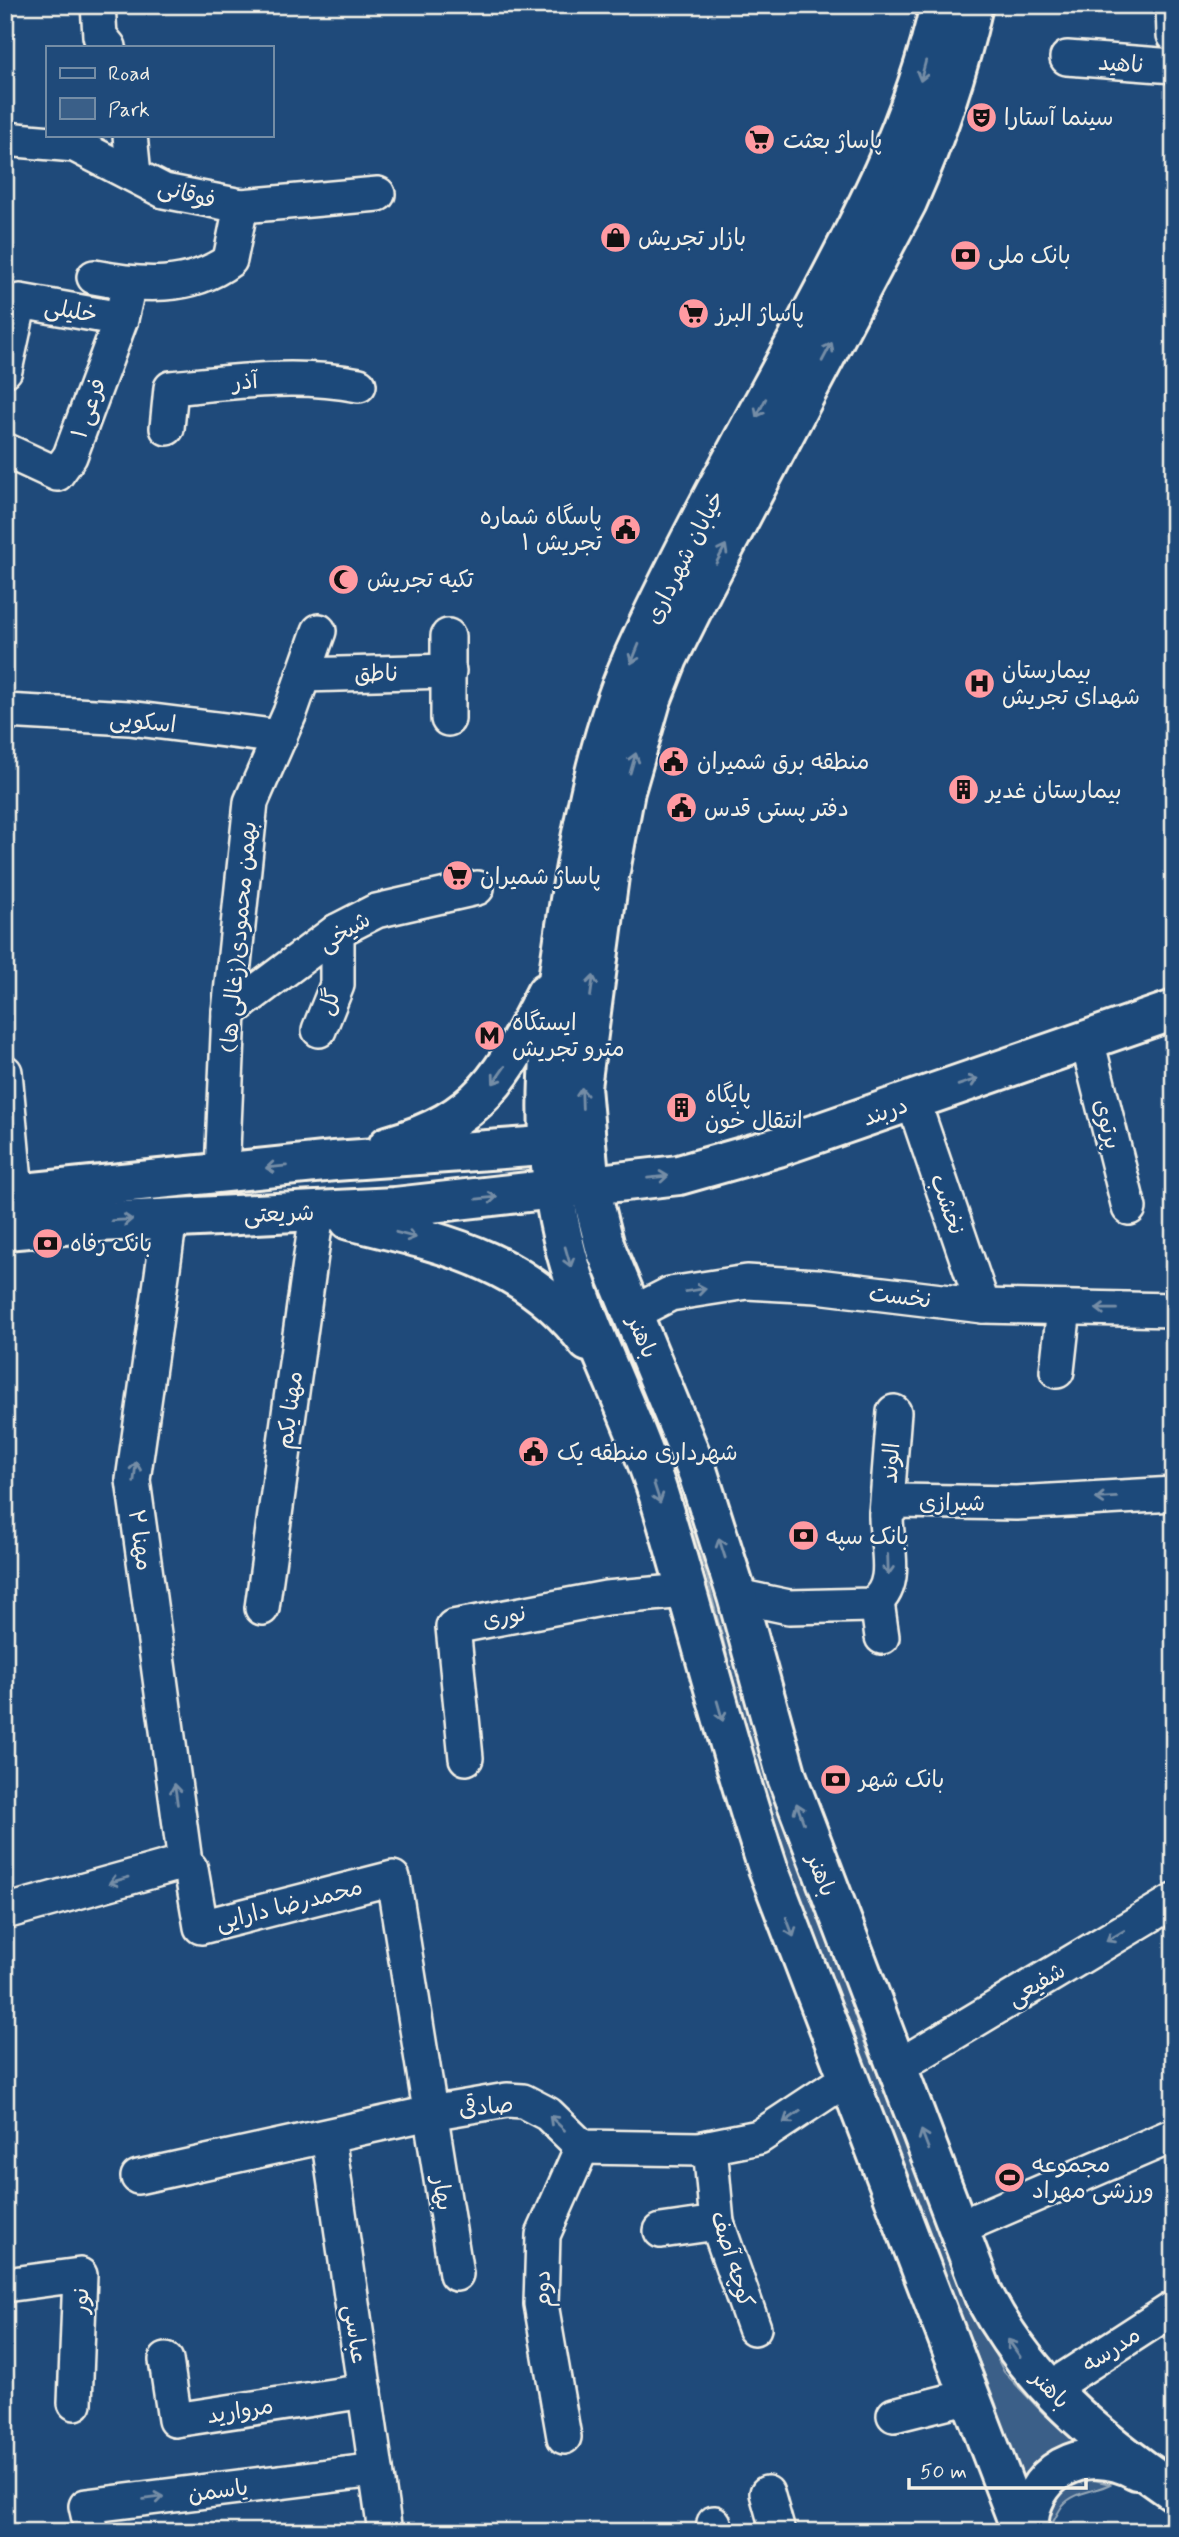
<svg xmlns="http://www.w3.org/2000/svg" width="1179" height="2537" font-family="Mynerve,'Playpen Sans Arabic',sans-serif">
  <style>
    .green { fill: #3a5f88; stroke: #97a8b8; stroke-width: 2 }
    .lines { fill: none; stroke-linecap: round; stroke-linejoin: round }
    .minor-casing { stroke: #f4f1e8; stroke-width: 38 }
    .major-casing { stroke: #f4f1e8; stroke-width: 44 }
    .minor { stroke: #1f4a7a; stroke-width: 33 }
    .major { stroke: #1f4a7a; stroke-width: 38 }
    .oneway { stroke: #748da6 }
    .labels { text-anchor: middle; stroke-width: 5; stroke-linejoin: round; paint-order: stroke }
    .street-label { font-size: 23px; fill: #f4f1e8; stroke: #1f4a7a }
    .poi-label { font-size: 23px; fill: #f4f1e8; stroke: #1f4a7a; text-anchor: start }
  </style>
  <rect width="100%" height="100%" fill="#1f4a7a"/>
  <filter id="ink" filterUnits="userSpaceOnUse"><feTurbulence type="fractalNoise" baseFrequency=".0143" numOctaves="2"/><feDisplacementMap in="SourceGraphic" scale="14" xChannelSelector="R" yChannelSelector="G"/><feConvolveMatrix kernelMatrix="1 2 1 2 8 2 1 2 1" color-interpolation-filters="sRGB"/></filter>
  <g filter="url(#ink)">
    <!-- green -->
    <g class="green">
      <polygon points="592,1255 674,1447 813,1893 861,2034 975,2315 1004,2372 1043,2413 1085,2449 1023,2494 996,2404 881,2114 788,1864 757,1773 706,1573 681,1497 583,1261"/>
      <path d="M 1090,2479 L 1110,2484 C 1095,2492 1075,2491 1063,2505 C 1057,2513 1054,2522 1048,2530 L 1044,2512 L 1056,2492 Z"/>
    </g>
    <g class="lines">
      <defs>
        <g id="minor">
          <polyline points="98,5 100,36 109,47"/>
          <polyline points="1173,5 1174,35"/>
          <polyline points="1067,58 1174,66"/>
          <polyline points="130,135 134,175"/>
          <polyline points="5,139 75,145 164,191 241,206 378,194"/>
          <path d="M 94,277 C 140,286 190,290 230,260 L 241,206"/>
          <polyline points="5,370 20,301 121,319"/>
          <path d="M 167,428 L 171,388 C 233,382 297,373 359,385"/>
          <polyline points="5,450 57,474 70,456 121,319 129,284"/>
          <polyline points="303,675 449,671"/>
          <polyline points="5,711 129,718 280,737"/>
          <polyline points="448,719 448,636"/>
          <polyline points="229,1012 337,931 376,911 477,888"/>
          <polyline points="319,1030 337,985 337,931"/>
          <polyline points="1087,1040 1129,1208"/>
          <polyline points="5,1072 16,1193"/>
          <polyline points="913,1101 983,1306"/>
          <polyline points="222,1172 229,1012 251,802 290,713 319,631"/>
          <polyline points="170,1218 133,1480 185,1862 191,1869 201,1927 393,1878 456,2274"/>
          <polyline points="633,1313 670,1294 747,1282 817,1286 983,1306 1174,1310"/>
          <polyline points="1057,1371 1064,1308"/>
          <polyline points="886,1514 894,1412"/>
          <path d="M 737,1596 L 789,1607 L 871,1605 C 902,1587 885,1543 886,1514 L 898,1501 L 1016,1503 L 1174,1494"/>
          <polyline points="877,1602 882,1637"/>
          <polyline points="262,1608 317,1212"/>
          <polyline points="466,1758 453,1627 606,1598 686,1591"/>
          <polyline points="5,1912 185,1862"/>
          <polyline points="897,2067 1174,1901"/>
          <polyline points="328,2136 385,2532"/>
          <polyline points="710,2147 717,2223 754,2328"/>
          <polyline points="138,2177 430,2113 507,2100 523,2101 548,2114 582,2147 699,2149 759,2137 848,2078"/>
          <polyline points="958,2228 1174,2135"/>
          <polyline points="661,2231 717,2223"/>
          <polyline points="5,2285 80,2275 75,2403"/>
          <polyline points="166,2360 175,2420 365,2391"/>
          <polyline points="1049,2389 1174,2308"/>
          <polyline points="894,2415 970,2396"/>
          <polyline points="564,2437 541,2304 543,2235 582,2147"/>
          <polyline points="767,2493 778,2532"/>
          <polyline points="714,2523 717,2532"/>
          <polyline points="92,2532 86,2506 376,2470"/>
        </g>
        <g id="major">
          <path d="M 940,5 C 914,124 858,227 801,333 C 746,435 689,537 640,642 C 601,724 585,812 570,900 C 551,1020 534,1135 567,1255 C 590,1338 633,1414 659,1496 C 697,1620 727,1746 768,1868 L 1022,2532"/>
          <path d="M 973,5 C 958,73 935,139 907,202 L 704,586 L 668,658 L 651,701 L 625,791 L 609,876 L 581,1087 L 590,1187 L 605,1247 L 698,1473 L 737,1596 L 787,1777 L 984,2296 C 1029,2382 1095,2437 1174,2491"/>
          <path d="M 388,1146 C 481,1120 504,1075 546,993"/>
          <polyline points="5,1195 334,1161 572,1144"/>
          <path d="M 349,1220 C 443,1243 528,1260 588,1342"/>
          <polyline points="5,1230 99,1222 395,1207 679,1175 778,1147 1174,1010"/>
          <path d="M 1028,2532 C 1028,2472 1083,2441 1137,2470"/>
        </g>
      </defs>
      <!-- minor casing -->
      <use href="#minor" class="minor-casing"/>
      <!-- major casing -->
      <use href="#major" class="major-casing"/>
      <!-- minor -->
      <use href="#minor" class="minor"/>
      <!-- major -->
      <use href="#major" class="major"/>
    </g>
    <!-- one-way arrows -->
    <defs><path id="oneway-shaft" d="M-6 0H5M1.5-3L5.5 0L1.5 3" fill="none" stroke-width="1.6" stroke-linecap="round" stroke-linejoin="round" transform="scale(1.75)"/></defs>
    <g class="oneway">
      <use href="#oneway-shaft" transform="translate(923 71) rotate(105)"/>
      <use href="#oneway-shaft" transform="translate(827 352) rotate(-62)"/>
      <use href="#oneway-shaft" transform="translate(761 408) rotate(117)"/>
      <use href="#oneway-shaft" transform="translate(721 554) rotate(-62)"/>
      <use href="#oneway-shaft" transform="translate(635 654) rotate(112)"/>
      <use href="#oneway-shaft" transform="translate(633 763) rotate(-74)"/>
      <use href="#oneway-shaft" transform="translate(592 986) rotate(-82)"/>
      <use href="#oneway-shaft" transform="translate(499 1075) rotate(125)"/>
      <use href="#oneway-shaft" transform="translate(968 1082) rotate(-19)"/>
      <use href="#oneway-shaft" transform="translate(582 1098) rotate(-92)"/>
      <use href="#oneway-shaft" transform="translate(276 1167) rotate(174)"/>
      <use href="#oneway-shaft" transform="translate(658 1177) rotate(-6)"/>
      <use href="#oneway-shaft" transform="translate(487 1198) rotate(-6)"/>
      <use href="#oneway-shaft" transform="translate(122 1220) rotate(-3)"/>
      <use href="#oneway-shaft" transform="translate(406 1235) rotate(15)"/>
      <use href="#oneway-shaft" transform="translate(568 1257) rotate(74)"/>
      <use href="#oneway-shaft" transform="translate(696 1290) rotate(-9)"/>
      <use href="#oneway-shaft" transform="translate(1106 1309) rotate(-179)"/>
      <use href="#oneway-shaft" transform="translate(135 1472) rotate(-83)"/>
      <use href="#oneway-shaft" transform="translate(657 1493) rotate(72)"/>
      <use href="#oneway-shaft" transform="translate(1106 1498) rotate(177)"/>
      <use href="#oneway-shaft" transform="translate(722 1548) rotate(-108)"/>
      <use href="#oneway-shaft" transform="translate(888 1565) rotate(88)"/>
      <use href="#oneway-shaft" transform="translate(720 1711) rotate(74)"/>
      <use href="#oneway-shaft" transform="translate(176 1794) rotate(-98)"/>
      <use href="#oneway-shaft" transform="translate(800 1813) rotate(-110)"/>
      <use href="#oneway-shaft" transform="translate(119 1880) rotate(164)"/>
      <use href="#oneway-shaft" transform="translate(790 1927) rotate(69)"/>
      <use href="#oneway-shaft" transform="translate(1115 1936) rotate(149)"/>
      <use href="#oneway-shaft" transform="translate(792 2117) rotate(145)"/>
      <use href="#oneway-shaft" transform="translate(557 2123) rotate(-136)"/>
      <use href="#oneway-shaft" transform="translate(925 2140) rotate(-111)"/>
      <use href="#oneway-shaft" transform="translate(1014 2348) rotate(-125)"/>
      <use href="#oneway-shaft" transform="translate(154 2498) rotate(-7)"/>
    </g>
  </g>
  <!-- icons -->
  <defs>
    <symbol id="theatre-disc" viewBox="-11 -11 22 22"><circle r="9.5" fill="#ff9aa2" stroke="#1f4a7a"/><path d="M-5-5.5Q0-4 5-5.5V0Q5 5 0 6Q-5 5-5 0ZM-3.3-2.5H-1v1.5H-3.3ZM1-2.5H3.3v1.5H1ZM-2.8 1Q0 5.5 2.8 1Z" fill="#111"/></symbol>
    <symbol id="supermarket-disc" viewBox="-11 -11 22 22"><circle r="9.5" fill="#ff9aa2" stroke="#1f4a7a"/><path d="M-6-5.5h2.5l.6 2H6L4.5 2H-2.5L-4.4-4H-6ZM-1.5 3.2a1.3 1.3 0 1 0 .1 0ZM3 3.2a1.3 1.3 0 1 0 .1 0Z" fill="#111"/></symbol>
    <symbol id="shop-disc" viewBox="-11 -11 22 22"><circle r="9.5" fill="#ff9aa2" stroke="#1f4a7a"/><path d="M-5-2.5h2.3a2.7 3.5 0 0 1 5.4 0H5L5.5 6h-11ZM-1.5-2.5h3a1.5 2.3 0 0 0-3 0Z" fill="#111"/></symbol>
    <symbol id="bank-disc" viewBox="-11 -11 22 22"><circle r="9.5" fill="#ff9aa2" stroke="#1f4a7a"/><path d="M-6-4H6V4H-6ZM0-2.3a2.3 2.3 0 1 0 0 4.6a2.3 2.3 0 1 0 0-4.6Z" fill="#111"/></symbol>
    <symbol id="civic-disc" viewBox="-11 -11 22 22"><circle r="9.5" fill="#ff9aa2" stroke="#1f4a7a"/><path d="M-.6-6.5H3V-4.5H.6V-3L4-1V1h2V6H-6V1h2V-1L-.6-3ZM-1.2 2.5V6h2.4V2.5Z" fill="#111"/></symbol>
    <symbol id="mosque-disc" viewBox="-11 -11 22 22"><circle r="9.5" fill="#ff9aa2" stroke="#1f4a7a"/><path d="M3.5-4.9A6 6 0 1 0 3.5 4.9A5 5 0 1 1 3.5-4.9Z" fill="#111"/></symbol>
    <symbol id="hospital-disc" viewBox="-11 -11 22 22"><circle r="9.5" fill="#ff9aa2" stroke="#1f4a7a"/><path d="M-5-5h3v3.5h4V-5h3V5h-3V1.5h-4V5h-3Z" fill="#111"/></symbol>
    <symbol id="building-disc" viewBox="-11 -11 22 22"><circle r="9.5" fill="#ff9aa2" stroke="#1f4a7a"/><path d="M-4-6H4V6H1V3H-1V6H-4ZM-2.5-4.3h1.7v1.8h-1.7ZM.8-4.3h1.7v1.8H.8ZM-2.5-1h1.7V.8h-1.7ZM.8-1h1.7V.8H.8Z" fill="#111"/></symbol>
    <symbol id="metro-disc" viewBox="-11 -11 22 22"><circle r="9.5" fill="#ff9aa2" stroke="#1f4a7a"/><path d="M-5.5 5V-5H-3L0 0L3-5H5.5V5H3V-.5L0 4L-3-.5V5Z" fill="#111"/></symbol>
    <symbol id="stadium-disc" viewBox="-11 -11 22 22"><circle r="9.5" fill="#ff9aa2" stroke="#1f4a7a"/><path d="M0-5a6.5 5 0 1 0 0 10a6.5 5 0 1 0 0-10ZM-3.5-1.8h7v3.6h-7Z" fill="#111"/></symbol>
  </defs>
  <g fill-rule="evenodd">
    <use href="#theatre-disc" x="964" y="100" width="35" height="35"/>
    <use href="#supermarket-disc" x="742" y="122" width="35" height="35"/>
    <use href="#shop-disc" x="598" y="220" width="35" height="35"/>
    <use href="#bank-disc" x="948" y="238" width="35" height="35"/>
    <use href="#supermarket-disc" x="676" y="296" width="35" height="35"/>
    <use href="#civic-disc" x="608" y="512" width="35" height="35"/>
    <use href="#mosque-disc" x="326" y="562" width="35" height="35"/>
    <use href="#hospital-disc" x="962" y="666" width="35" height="35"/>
    <use href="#civic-disc" x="656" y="744" width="35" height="35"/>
    <use href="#building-disc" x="946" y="772" width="35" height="35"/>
    <use href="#civic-disc" x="664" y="790" width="35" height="35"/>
    <use href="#supermarket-disc" x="440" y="858" width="35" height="35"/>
    <use href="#metro-disc" x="472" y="1018" width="35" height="35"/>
    <use href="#building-disc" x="664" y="1090" width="35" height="35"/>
    <use href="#bank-disc" x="30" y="1226" width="35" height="35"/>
    <use href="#civic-disc" x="516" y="1434" width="35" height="35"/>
    <use href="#bank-disc" x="786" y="1518" width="35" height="35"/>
    <use href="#bank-disc" x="818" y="1762" width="35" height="35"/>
    <use href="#stadium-disc" x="992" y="2160" width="35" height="35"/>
  </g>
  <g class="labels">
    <!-- street labels -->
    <g class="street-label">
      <text transform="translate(1121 63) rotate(4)" y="8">ناهید</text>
      <text transform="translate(187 193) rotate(15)" y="8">فوقانی</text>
      <text transform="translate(71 310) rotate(10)" y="8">خلیلی</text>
      <text transform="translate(245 381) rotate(-5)" y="8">آذر</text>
      <text transform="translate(88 408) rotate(-70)" y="8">فرعی ۱</text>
      <text transform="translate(684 557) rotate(-63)" y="8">خیابان شهرداری</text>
      <text transform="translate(376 673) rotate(-1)" y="8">ناطق</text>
      <text transform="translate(143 721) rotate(6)" y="8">اسکویی</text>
      <text transform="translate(344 931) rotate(-31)" y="8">شیخی</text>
      <text transform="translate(238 937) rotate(-85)" y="8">بهمن محمودی(زغالی ها)</text>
      <text transform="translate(329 1002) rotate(-71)" y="8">گل</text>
      <text transform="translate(885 1111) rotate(-19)" y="8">دربند</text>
      <text transform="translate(1108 1124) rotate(76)" y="8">پرتوی</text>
      <text transform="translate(948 1204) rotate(71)" y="8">نخشب</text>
      <text transform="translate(279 1213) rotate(-2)" y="8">شریعتی</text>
      <text transform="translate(900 1296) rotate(7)" y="8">نخست</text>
      <text transform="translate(643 1337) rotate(67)" y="8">باهنر</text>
      <text transform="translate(289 1410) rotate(-82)" y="8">مهنا یکم</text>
      <text transform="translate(890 1463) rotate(-86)" y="8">الوند</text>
      <text transform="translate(952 1502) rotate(1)" y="8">شیرازی</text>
      <text transform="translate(141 1540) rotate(82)" y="8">مهنا ۲</text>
      <text transform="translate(504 1616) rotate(-11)" y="8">نوری</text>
      <text transform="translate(822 1875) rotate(69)" y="8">باهنر</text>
      <text transform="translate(289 1904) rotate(-14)" y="8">محمدرضا دارایی</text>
      <text transform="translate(1036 1984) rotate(-31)" y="8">شفیعی</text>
      <text transform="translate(486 2106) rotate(-5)" y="8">صادقی</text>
      <text transform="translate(443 2193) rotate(81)" y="8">بهار</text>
      <text transform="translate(733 2259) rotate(73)" y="8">کوچه آصف</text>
      <text transform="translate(542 2289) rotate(-91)" y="8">دوم</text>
      <text transform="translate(80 2301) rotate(-89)" y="8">نور</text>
      <text transform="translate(356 2334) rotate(82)" y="8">عباسی</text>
      <text transform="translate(1111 2349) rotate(-33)" y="8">مدرسه</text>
      <text transform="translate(1051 2389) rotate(46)" y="8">باهنر</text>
      <text transform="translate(240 2410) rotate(-9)" y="8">مروارید</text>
      <text transform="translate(218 2490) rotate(-7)" y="8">یاسمن</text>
    </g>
    <!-- poi labels -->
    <g class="poi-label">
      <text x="1004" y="125">سینما آستارا</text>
      <text x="783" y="148">پاساژ بعثت</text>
      <text x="638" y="245">بازار تجریش</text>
      <text x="988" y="263">بانک ملی</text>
      <text x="716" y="321">پاساژ البرز</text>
      <text x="602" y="524" text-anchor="end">پاسگاه شماره<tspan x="602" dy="26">۱ تجریش</tspan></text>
      <text x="367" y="587">تکیه تجریش</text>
      <text x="1002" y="678">بیمارستان<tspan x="1002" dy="26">شهدای تجریش</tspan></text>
      <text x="697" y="769">منطقه برق شمیران</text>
      <text x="986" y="798">بیمارستان غدیر</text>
      <text x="704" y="816">دفتر پستی قدس</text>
      <text x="480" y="884">پاساژ شمیران</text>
      <text x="512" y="1030">ایستگاه<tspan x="512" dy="26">مترو تجریش</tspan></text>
      <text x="705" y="1102">پایگاه<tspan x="705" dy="26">انتقال خون</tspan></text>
      <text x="70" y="1251">بانک رفاه</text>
      <text x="557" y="1460">شهرداری منطقه یک</text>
      <text x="826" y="1544">بانک سپه</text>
      <text x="859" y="1787">بانک شهر</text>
      <text x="1032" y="2172">مجموعه<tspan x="1032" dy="26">ورزشی مهراد</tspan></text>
    </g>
  </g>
  <!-- margin -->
  <rect width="1179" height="2537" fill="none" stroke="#1f4a7a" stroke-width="28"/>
  <rect x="14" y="14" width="1151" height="2509" fill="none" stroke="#f4f1e8" stroke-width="2.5" filter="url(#ink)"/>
  <!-- legend -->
  <rect x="46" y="46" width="228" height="91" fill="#1f4a7a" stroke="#748da6" stroke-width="2"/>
  <rect x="60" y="68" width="35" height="10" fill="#1f4a7a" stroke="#748da6" stroke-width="2"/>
  <text x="108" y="80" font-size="21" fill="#f4f1e8">Road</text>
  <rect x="60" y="98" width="35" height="21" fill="#3a5f88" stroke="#748da6" stroke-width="2"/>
  <text x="108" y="116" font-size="21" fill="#f4f1e8">Park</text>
  <!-- scale -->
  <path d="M909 2478v10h177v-10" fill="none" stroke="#f4f1e8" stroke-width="3.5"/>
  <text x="920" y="2478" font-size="21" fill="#f4f1e8" stroke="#1f4a7a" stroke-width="5" paint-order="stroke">50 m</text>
</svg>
